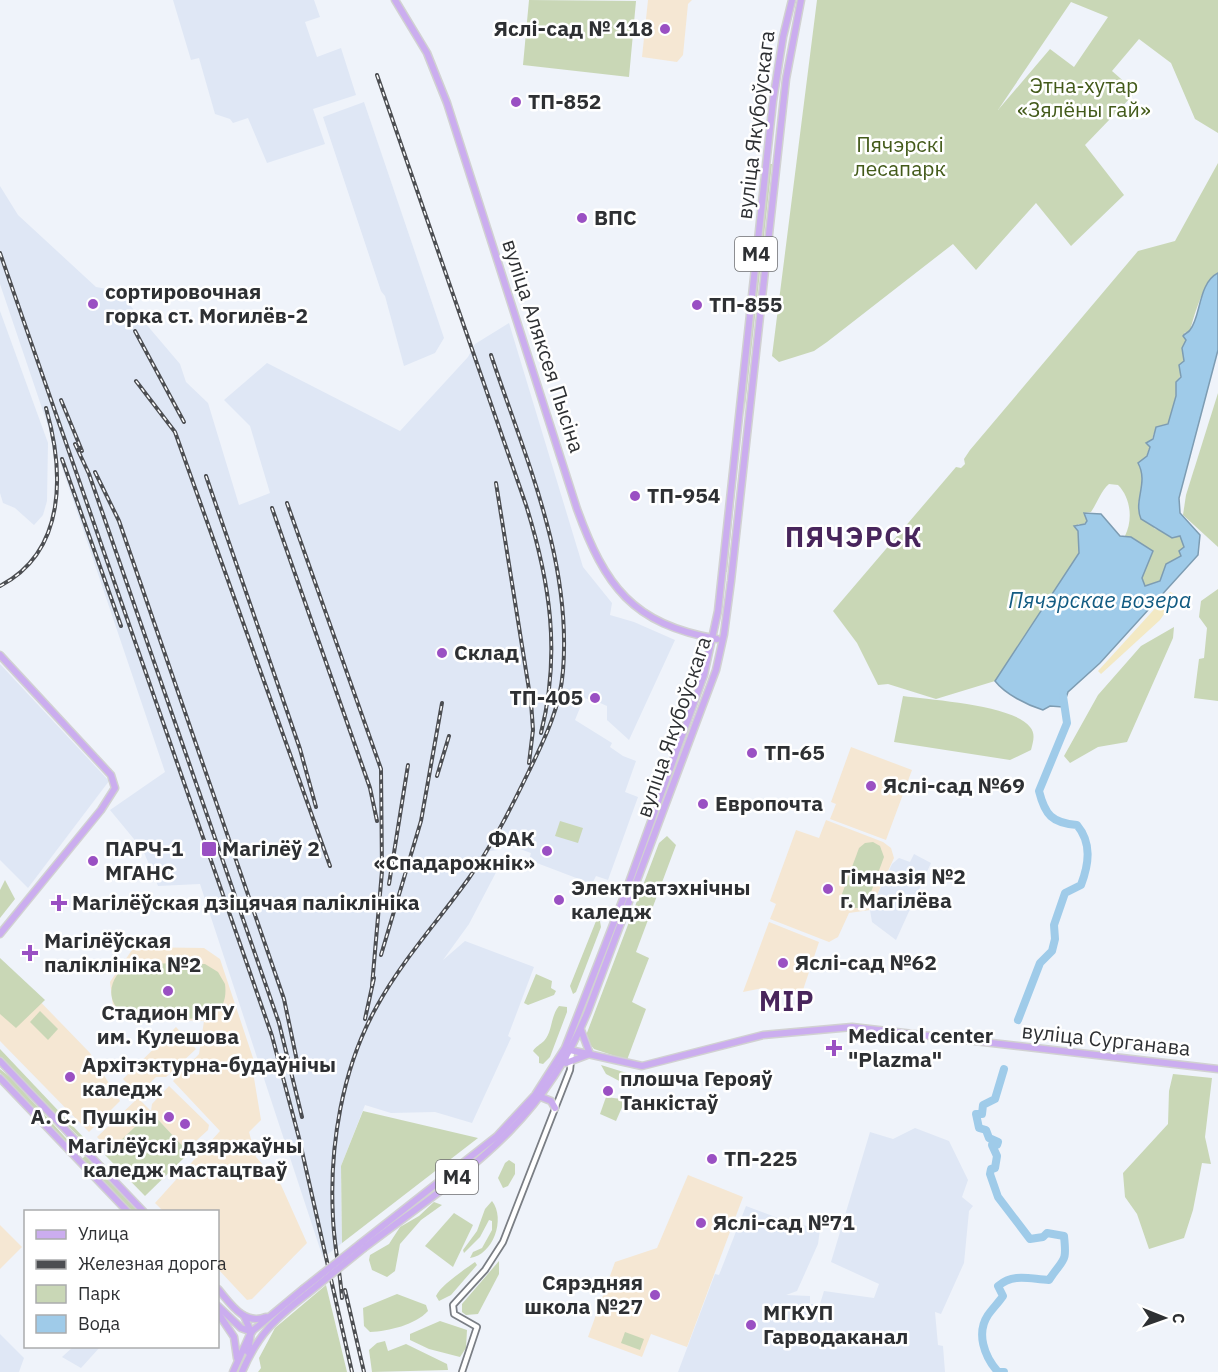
<svg xmlns="http://www.w3.org/2000/svg" width="1218" height="1372" font-family="'IBM Plex Sans',sans-serif">
  <style>
    .built { fill: #dfe7f5 }
    .education { fill: #f5e7d3 }
    .green { fill: #c9d7b6; fill-rule: evenodd }
    .sand { fill: #f3e9c4 }
    .water { fill: #9fcbe9; stroke: #7d9cb2; stroke-width: 1.5 }
    .lines { fill: none; stroke-linecap: round; stroke-linejoin: round }
    .river { stroke: #9fcbe9; stroke-width: 8 }
    .minor-casing { stroke: #7a7e84; stroke-width: 8 }
    .major-casing { stroke: #d1d1d2; stroke-width: 9 }
    .minor { stroke: #fff; stroke-width: 4.5 }
    .major { stroke: #cbadef; stroke-width: 6 }
    .rail-casing { stroke: #4c4e52; stroke-width: 4 }
    .rail { stroke: #fff; stroke-width: 1.5; stroke-dasharray: 4.5; stroke-linecap: butt }
    .major-bridge-casing { stroke: #d1d1d2; stroke-width: 9; stroke-linecap: butt }
    .major-bridge { stroke: #cbadef; stroke-width: 6 }
    .poi-dot { fill: #9a50c3; stroke: #fff; stroke-width: 2 }
    .labels { text-anchor: middle; stroke-width: 5; stroke-linejoin: round; paint-order: stroke }
    .shield { fill: #fff; stroke: #6d6e70; stroke-width: 1.5 }
    .shield-label { font-size: 20px; font-weight: bold; fill: #2e3033 }
    .poi-label { font-size: 21px; font-weight: bold; fill: #2e3033; stroke: #fff; text-anchor: start }
    .park-label { font-size: 21px; fill: #435a1a; stroke: #fff }
    .street-label { font-size: 21px; fill: #2e3033; stroke: #fff }
    .water-label { font-size: 22px; font-style: italic; fill: #125b82; stroke: #fff }
    .district-label { font-size: 27px; font-weight: bold; letter-spacing: 1.5px; fill: #48255c; stroke: #fff }
  </style>
  <rect width="100%" height="100%" fill="#eff3fa"/>
  <!-- built -->
  <g class="built">
    <polygon points="173,0 314,0 320,17 305,22 317,57 341,48 356,95 313,109 325,144 267,163 248,118 233,123 230,119 215,114 199,58 191,60"/>
    <polygon points="364,102 444,338 435,353 404,366 385,296 381,291 323,117"/>
    <polygon points="0,186 18,215 96,287 118,291 180,364 186,382 208,403 239,505 270,493 250,426 224,400 267,363 400,431 468,357 475,344 509,323 583,567 612,603 610,615 634,622 675,640 629,740 607,720 607,706 598,702 584,698 575,720 612,743 610,747 623,756 636,761 625,792 638,797 608,880 596,876 592,884 529,860 531,853 503,843 498,850 490,851 474,877 488,857 503,859 469,924 443,960 465,941 534,967 508,1036 511,1038 472,1123 435,1112 391,1113 365,1105 341,1166 342,1243 323,1258 200,884 158,886 143,850 110,810 165,772 0,284"/>
    <polygon points="0,311 48,443 47,501 43,515 34,525 15,508 3,503 0,493"/>
    <polygon points="0,664 109,781 28,888 0,860"/>
    <polygon points="914,854 931,863 896,940 872,922 870,910 892,864 899,858 910,862"/>
    <polygon points="915,1128 949,1141 968,1180 962,1197 973,1206 969,1211 964,1263 941,1314 935,1312 938,1345 943,1346 945,1372 678,1372 715,1274 719,1275 746,1206 789,1222 820,1229 818,1244 797,1291 786,1295 810,1296 810,1304 820,1304 824,1291 874,1298 879,1284 831,1262 870,1132 893,1139"/>
    <polygon points="0,1334 24,1358 19,1372 0,1372"/>
    <polygon points="73,1347 73,1346 100,1347 81,1368 62,1357"/>
  </g>
  <!-- education -->
  <g class="education">
    <polygon points="648,0 692,0 688,4 683,55 677,62 642,57"/>
    <polygon points="851,747 912,770 886,840 830,819 836,804 831,802"/>
    <polygon points="826,820 883,842 891,848 894,858 870,910 849,913 838,937 829,942 770,919 776,904 770,901 796,830 819,838"/>
    <polygon points="769,922 819,942 803,990 793,996 763,988 743,992"/>
    <polygon points="134,947 204,948 220,959 255,1064 245,1067 254,1078 261,1120 249,1132 256,1157 281,1185 307,1243 252,1299 247,1300 218,1269 218,1212 163,1211 155,1203 220,1131 173,1081 199,1054 204,1021 135,1019 118,1012 113,1006 110,982"/>
    <polygon points="26,987 90,1053 120,1101 89,1132 0,1041 0,1007"/>
    <polygon points="176,1027 196,1049 166,1077 156,1077 138,1095 123,1079"/>
    <polygon points="169,1086 209,1125 208,1130 186,1150 151,1112 110,1151 97,1137 138,1098 151,1111 152,1104"/>
    <polygon points="688,1175 743,1197 687,1347 651,1334 642,1357 588,1337 615,1262 657,1248"/>
    <polygon points="0,1225 22,1247 0,1269"/>
  </g>
  <!-- green -->
  <g class="green">
    <polygon points="529,0 636,1 629,77 523,65"/>
    <path d="M 817,0 L 1218,0 L 1218,133 L 1195,119 L 1171,63 L 1139,39 L 1112,71 L 1136,92 L 1085,145 L 1124,195 L 1071,246 L 1036,203 L 976,270 L 953,244 L 827,342 L 814,351 L 779,362 L 772,356 ZM 1071,2 L 1108,17 L 1074,67 L 1050,49 L 998,110 Z"/>
    <path d="M 1218,163 L 1218,273 C 1204,280 1194,316 1190,331 L 1184,333 C 1187,348 1187,371 1176,382 L 1176,396 L 1168,424 L 1156,427 L 1142,470 L 1144,481 L 1138,504 L 1155,529 L 1163,530 L 1172,538 L 1180,536 L 1185,547 L 1181,556 L 1166,564 L 1160,581 L 1145,586 L 1142,578 L 1153,551 L 1125,536 C 1133,520 1131,498 1118,485 L 1109,484 C 1101,491 1097,503 1091,512 L 1084,513 L 1087,521 L 1084,524 L 1078,524 L 1079,553 L 995,681 L 936,699 L 888,684 L 878,685 L 857,643 L 833,611 L 956,467 L 961,468 L 965,464 L 964,459 L 970,450 L 1138,251 L 1175,241 Z"/>
    <polygon points="770,164 772,164 744,416 746,384"/>
    <polygon points="1218,393 1218,547 1183,515 1186,495"/>
    <polygon points="742,420 727,572 726,572"/>
    <polygon points="1218,589 1218,701 1194,698 1199,659 1204,658 1207,628 1199,617 1201,601"/>
    <polygon points="1174,627 1173,638 1127,742 1098,747 1070,763 1064,756 1098,695 1141,646"/>
    <path d="M 903,696 C 931,700 1014,705 1030,727 C 1036,734 1033,742 1031,750 L 1010,760 L 894,742 Z"/>
    <polygon points="560,821 583,828 578,843 555,836"/>
    <polygon points="667,836 676,845 636,952 649,958 632,1002 646,1009 627,1060 594,1049 585,1038 659,843"/>
    <polygon points="873,842 880,846 884,857 867,903 860,908 851,908 844,902 842,894 859,848 865,843"/>
    <polygon points="5,880 15,899 0,918 0,890"/>
    <polygon points="596,921 600,921 601,927 576,992 573,994 570,986"/>
    <polygon points="0,958 45,1000 16,1028 0,1014"/>
    <path d="M 132,963 L 205,964 L 218,972 L 225,984 C 230,1024 192,1019 165,1018 C 152,1018 136,1021 124,1014 C 102,1000 111,972 132,963 Z"/>
    <polygon points="536,974 552,981 551,988 556,991 554,995 528,1005 524,1003"/>
    <path d="M 559,1006 L 567,1007 L 567,1012 L 550,1057 L 543,1064 L 539,1063 L 539,1057 L 533,1051 C 536,1046 540,1045 544,1041 C 553,1031 550,1017 559,1006 Z"/>
    <polygon points="40,1011 58,1029 48,1040 30,1022"/>
    <polygon points="0,1049 86,1140 85,1143 0,1057"/>
    <polygon points="601,1065 630,1074 637,1079 625,1084 606,1074"/>
    <polygon points="0,1069 11,1078 75,1148 72,1149 0,1073"/>
    <polygon points="1173,1074 1212,1078 1205,1137 1211,1164 1202,1163 1193,1210 1184,1238 1149,1249 1137,1214 1125,1197 1123,1173 1168,1124 1169,1091"/>
    <polygon points="606,1097 621,1099 623,1105 616,1121 600,1114"/>
    <polygon points="363,1111 478,1138 342,1243 341,1166"/>
    <polygon points="151,1112 189,1153 145,1196 105,1155"/>
    <polygon points="86,1155 139,1211 132,1211 82,1159"/>
    <polygon points="509,1160 515,1164 515,1174 508,1186 503,1188 498,1178 505,1163"/>
    <path d="M 492,1201 C 506,1219 493,1255 470,1258 L 473,1252 L 482,1248 L 492,1230 L 492,1221 L 489,1220 L 480,1237 L 464,1253 L 463,1250 L 477,1231 L 485,1209 Z"/>
    <polygon points="434,1202 442,1205 421,1220 400,1244 395,1271 387,1277 372,1270 369,1260 370,1255 389,1244 400,1227 419,1216"/>
    <polygon points="454,1213 473,1225 453,1267 425,1246"/>
    <polygon points="499,1261 499,1274 478,1314 466,1315 462,1312 462,1304"/>
    <path d="M 475,1262 L 477,1265 L 451,1295 L 439,1301 L 436,1296 C 440,1286 465,1269 475,1262 Z"/>
    <polygon points="326,1285 347,1372 258,1372 261,1368 259,1358 275,1328"/>
    <path d="M 397,1294 L 426,1305 L 428,1311 C 415,1325 389,1331 370,1332 L 364,1326 L 363,1308 Z"/>
    <polygon points="440,1321 467,1330 466,1348 460,1357 429,1349 410,1340 410,1334"/>
    <polygon points="625,1332 644,1339 640,1350 621,1343"/>
    <polygon points="385,1341 388,1351 406,1344 447,1364 448,1370 372,1372 369,1350 377,1343"/>
  </g>
  <!-- sand -->
  <polygon class="sand" points="1170,592 1177,595 1160,620 1101,674 1098,671"/>
  <!-- water -->
  <path class="water" d="M 1218,273 L 1218,350 L 1179,498 L 1180,513 L 1200,535 L 1198,555 L 1100,663 L 1068,692 L 1063,707 L 1050,706 L 1043,710 C 1027,705 1005,694 995,681 L 1079,553 L 1078,531 L 1074,526 L 1085,524 L 1087,521 L 1084,513 L 1101,514 L 1120,536 L 1131,537 L 1153,551 L 1142,578 L 1145,586 L 1160,581 L 1166,564 L 1181,556 L 1179,551 L 1184,547 L 1180,536 L 1172,538 L 1141,519 C 1133,500 1149,483 1138,463 L 1147,456 L 1150,447 L 1146,443 L 1153,439 L 1156,427 L 1168,424 L 1176,396 L 1176,382 L 1181,377 L 1179,365 L 1184,361 L 1182,348 L 1186,340 L 1183,336 C 1185,333 1188,333 1190,330 C 1201,317 1198,283 1218,273 Z"/>
  <g class="lines">
    <!-- river -->
    <g class="river">
      <path d="M 1018,1020 L 1040,963 L 1052,951 L 1055,939 L 1054,925 L 1065,893 L 1081,885 C 1089,864 1092,843 1077,825 C 1052,823 1045,815 1039,791 L 1067,723 L 1063,696"/>
      <path d="M 1004,1069 L 995,1099 L 983,1105 L 982,1114 L 976,1114 L 979,1128 L 986,1130 L 989,1138 L 998,1142 L 997,1145 L 992,1145 L 997,1156 L 995,1168 L 991,1169 L 990,1174 L 998,1197 L 1030,1239 L 1043,1237 L 1047,1233 L 1064,1236 C 1067,1264 1064,1257 1049,1280 C 1029,1279 1014,1273 998,1286 L 1003,1296 C 999,1302 993,1308 988,1315 C 976,1333 984,1356 998,1372 L 1004,1372"/>
    </g>
    <defs>
      <polyline id="minor" points="462,1372 477,1327 454,1314 453,1305 485,1270 503,1242 570,1070 572,1050"/>
      <g id="major">
        <path d="M 395,0 L 427,53 L 447,103 L 577,509 C 605,586 632,624 717,639"/>
        <polyline points="0,655 111,775 115,788 101,810 0,934"/>
        <polyline points="581,1030 590,1054"/>
        <polyline points="570,1050 642,1066 763,1035 852,1027 1218,1069"/>
        <polyline points="0,1061 144,1212"/>
        <polyline points="566,1063 587,1055"/>
        <polyline points="0,1078 128,1212"/>
        <polyline points="541,1097 551,1101 555,1108"/>
        <polyline points="361,1243 497,1136 535,1095 565,1048 623,899 704,675 718,611 773,101 783,37 792,0"/>
        <path d="M 364,1248 C 460,1175 541,1128 588,1011 L 716,670 L 724,634 L 731,581 L 786,79 L 801,0"/>
        <path d="M 218,1289 C 230,1303 244,1326 266,1317"/>
        <polyline points="218,1306 241,1328 252,1332"/>
        <polyline points="218,1313 234,1337 237,1358"/>
        <polyline points="244,1316 251,1332 248,1352"/>
        <polyline points="233,1372 251,1332 303,1289"/>
        <path d="M 242,1372 C 258,1334 275,1319 307,1294"/>
      </g>
    </defs>
    <!-- minor casing -->
    <use href="#minor" class="minor-casing"/>
    <!-- major casing -->
    <use href="#major" class="major-casing"/>
    <!-- minor -->
    <use href="#minor" class="minor"/>
    <!-- major -->
    <use href="#major" class="major"/>
    <defs>
      <g id="rail">
        <path d="M 377,75 L 526,505 C 550,582 561,653 541,733"/>
        <polyline points="0,253 272,1036 299,1138 352,1372"/>
        <polyline points="135,331 184,422"/>
        <polyline points="136,381 175,432 330,866"/>
        <polyline points="61,400 82,451"/>
        <polyline points="75,444 89,474 279,1023 302,1117"/>
        <polyline points="62,459 121,626"/>
        <polyline points="95,472 119,521 284,999 297,1061"/>
        <polyline points="206,476 300,749 316,807"/>
        <polyline points="496,483 531,702 533,730 529,763"/>
        <polyline points="287,503 381,769 382,871 372,986"/>
        <polyline points="272,508 370,788 377,821"/>
        <path d="M 0,586 C 67,551 64,471 46,408"/>
        <polyline points="437,776 449,736"/>
        <polyline points="389,884 408,765"/>
        <polyline points="381,955 421,821 442,703"/>
        <polyline points="365,1019 374,978"/>
        <polyline points="345,1290 364,1372"/>
        <path d="M 342,1298 C 340,1271 334,1245 333,1218 C 329,1147 342,1068 377,1006 C 403,959 439,920 469,878 C 493,844 511,808 529,771 C 545,738 560,708 563,671 C 572,561 525,457 491,355"/>
      </g>
    </defs>
    <!-- rail casing -->
    <use href="#rail" class="rail-casing"/>
    <!-- rail -->
    <use href="#rail" class="rail"/>
    <defs>
      <g id="major-bridge">
        <polyline points="303,1289 361,1243"/>
        <polyline points="307,1294 364,1248"/>
      </g>
    </defs>
    <!-- major-bridge casing -->
    <use href="#major-bridge" class="major-bridge-casing"/>
    <!-- major-bridge -->
    <use href="#major-bridge" class="major-bridge"/>
  </g>
  <!-- markers -->
  <g class="poi-dot">
    <circle cx="665" cy="29" r="6"/>
    <circle cx="516" cy="102" r="6"/>
    <circle cx="582" cy="218" r="6"/>
    <circle cx="93" cy="304" r="6"/>
    <circle cx="697" cy="305" r="6"/>
    <circle cx="635" cy="496" r="6"/>
    <circle cx="442" cy="653" r="6"/>
    <circle cx="595" cy="698" r="6"/>
    <circle cx="752" cy="753" r="6"/>
    <circle cx="871" cy="786" r="6"/>
    <circle cx="703" cy="804" r="6"/>
    <rect x="201" y="841" width="16" height="16" rx="3"/>
    <circle cx="547" cy="851" r="6"/>
    <circle cx="93" cy="861" r="6"/>
    <circle cx="828" cy="889" r="6"/>
    <circle cx="559" cy="900" r="6"/>
    <path d="M56 894h6v6h6v6h-6v6h-6v-6h-6v-6h6z"/>
    <path d="M27 944h6v6h6v6h-6v6h-6v-6h-6v-6h6z"/>
    <circle cx="783" cy="963" r="6"/>
    <circle cx="168" cy="991" r="6"/>
    <path d="M831 1039h6v6h6v6h-6v6h-6v-6h-6v-6h6z"/>
    <circle cx="70" cy="1077" r="6"/>
    <circle cx="608" cy="1091" r="6"/>
    <circle cx="169" cy="1117" r="6"/>
    <circle cx="185" cy="1124" r="6"/>
    <circle cx="712" cy="1159" r="6"/>
    <circle cx="701" cy="1223" r="6"/>
    <circle cx="655" cy="1295" r="6"/>
    <circle cx="751" cy="1325" r="6"/>
  </g>
  <g class="labels">
    <!-- shield labels -->
    <g class="shield">
      <rect x="735" y="237" width="42" height="34" rx="4.5"/>
      <rect x="436" y="1160" width="42" height="34" rx="4.5"/>
    </g>
    <g class="shield-label">
      <text x="756" y="261">М4</text>
      <text x="457" y="1184">М4</text>
    </g>
    <!-- poi labels -->
    <g class="poi-label">
      <text x="653" y="36" text-anchor="end">Яслі-сад № 118</text>
      <text x="528" y="109">ТП-852</text>
      <text x="594" y="225">ВПС</text>
      <text x="105" y="299">сортировочная<tspan x="105" dy="24">горка ст. Могилёв-2</tspan></text>
      <text x="709" y="312">ТП-855</text>
      <text x="647" y="503">ТП-954</text>
      <text x="454" y="660">Склад</text>
      <text x="583" y="705" text-anchor="end">ТП-405</text>
      <text x="764" y="760">ТП-65</text>
      <text x="883" y="793">Яслі-сад №69</text>
      <text x="715" y="811">Европочта</text>
      <text x="535" y="846" text-anchor="end">ФАК<tspan x="535" dy="24">«Спадарожнік»</tspan></text>
      <text x="105" y="856">ПАРЧ-1<tspan x="105" dy="24">МГАНС</tspan></text>
      <text x="222" y="856">Магілёў 2</text>
      <text x="840" y="884">Гімназія №2<tspan x="840" dy="24">г. Магілёва</tspan></text>
      <text x="571" y="895">Электратэхнічны<tspan x="571" dy="24">каледж</tspan></text>
      <text x="72" y="910">Магілёўская дзіцячая паліклініка</text>
      <text x="44" y="948">Магілёўская<tspan x="44" dy="24">паліклініка №2</tspan></text>
      <text x="795" y="970">Яслі-сад №62</text>
      <text x="168" y="1020" text-anchor="middle">Стадион МГУ<tspan x="168" dy="24">им. Кулешова</tspan></text>
      <text x="848" y="1043">Medical center<tspan x="848" dy="24">"Plazma"</tspan></text>
      <text x="82" y="1072">Архітэктурна-будаўнічы<tspan x="82" dy="24">каледж</tspan></text>
      <text x="620" y="1086">плошча Герояў<tspan x="620" dy="24">Танкістаў</tspan></text>
      <text x="157" y="1124" text-anchor="end">А. С. Пушкін</text>
      <text x="185" y="1153" text-anchor="middle">Магілёўскі дзяржаўны<tspan x="185" dy="24">каледж мастацтваў</tspan></text>
      <text x="724" y="1166">ТП-225</text>
      <text x="713" y="1230">Яслі-сад №71</text>
      <text x="643" y="1290" text-anchor="end">Сярэдняя<tspan x="643" dy="24">школа №27</tspan></text>
      <text x="763" y="1320">МГКУП<tspan x="763" dy="24">Гарводаканал</tspan></text>
    </g>
    <!-- park labels -->
    <g class="park-label">
      <text x="1084" y="93">Этна-хутар<tspan x="1084" dy="24">«Зялёны гай»</tspan></text>
      <text x="900" y="152">Пячэрскі<tspan x="900" dy="24">лесапарк</tspan></text>
    </g>
    <!-- street labels -->
    <g class="street-label">
      <text transform="translate(756 125) rotate(-83)" y="7">вуліца Якубоўскага</text>
      <text transform="translate(543 346) rotate(72)" y="7">вуліца Аляксея Пысіна</text>
      <text transform="translate(674 727) rotate(-71)" y="7">вуліца Якубоўскага</text>
      <text transform="translate(1106 1040) rotate(6)" y="7">вуліца Сурганава</text>
    </g>
    <!-- water labels -->
    <g class="water-label">
      <text x="1100" y="608">Пячэрскае возера</text>
    </g>
    <!-- district labels -->
    <g class="district-label">
      <text x="854" y="547">ПЯЧЭРСК</text>
      <text x="787" y="1011">МІР</text>
    </g>
  </g>
  <!-- legend -->
  <rect x="24" y="1210" width="195" height="138" fill="#ffffff" stroke="#abacad" stroke-width="1.5"/>
  <rect x="36" y="1230" width="30" height="9" fill="#cbadef" stroke="#abacad" stroke-width="1.5"/>
  <text x="78" y="1240" font-size="18" fill="#2e3033">Улица</text>
  <rect x="36" y="1260" width="30" height="9" fill="#4c4e52" stroke="#abacad" stroke-width="1.5"/>
  <text x="78" y="1270" font-size="18" fill="#2e3033">Железная дорога</text>
  <rect x="36" y="1285" width="30" height="18" fill="#c9d7b6" stroke="#abacad" stroke-width="1.5"/>
  <text x="78" y="1300" font-size="18" fill="#2e3033">Парк</text>
  <rect x="36" y="1315" width="30" height="18" fill="#9fcbe9" stroke="#abacad" stroke-width="1.5"/>
  <text x="78" y="1330" font-size="18" fill="#2e3033">Вода</text>
  <!-- north arrow -->
  <g transform="translate(1164 1318) rotate(91)" stroke="#ffffff" stroke-width="4.5" paint-order="stroke">
  <path d="M0-4.5L10 22L0 15L-10 22Z" fill="#2e3033"/>
  <text y="-9" font-size="16" font-weight="bold" text-anchor="middle" fill="#2e3033">С</text>
  </g>
</svg>
